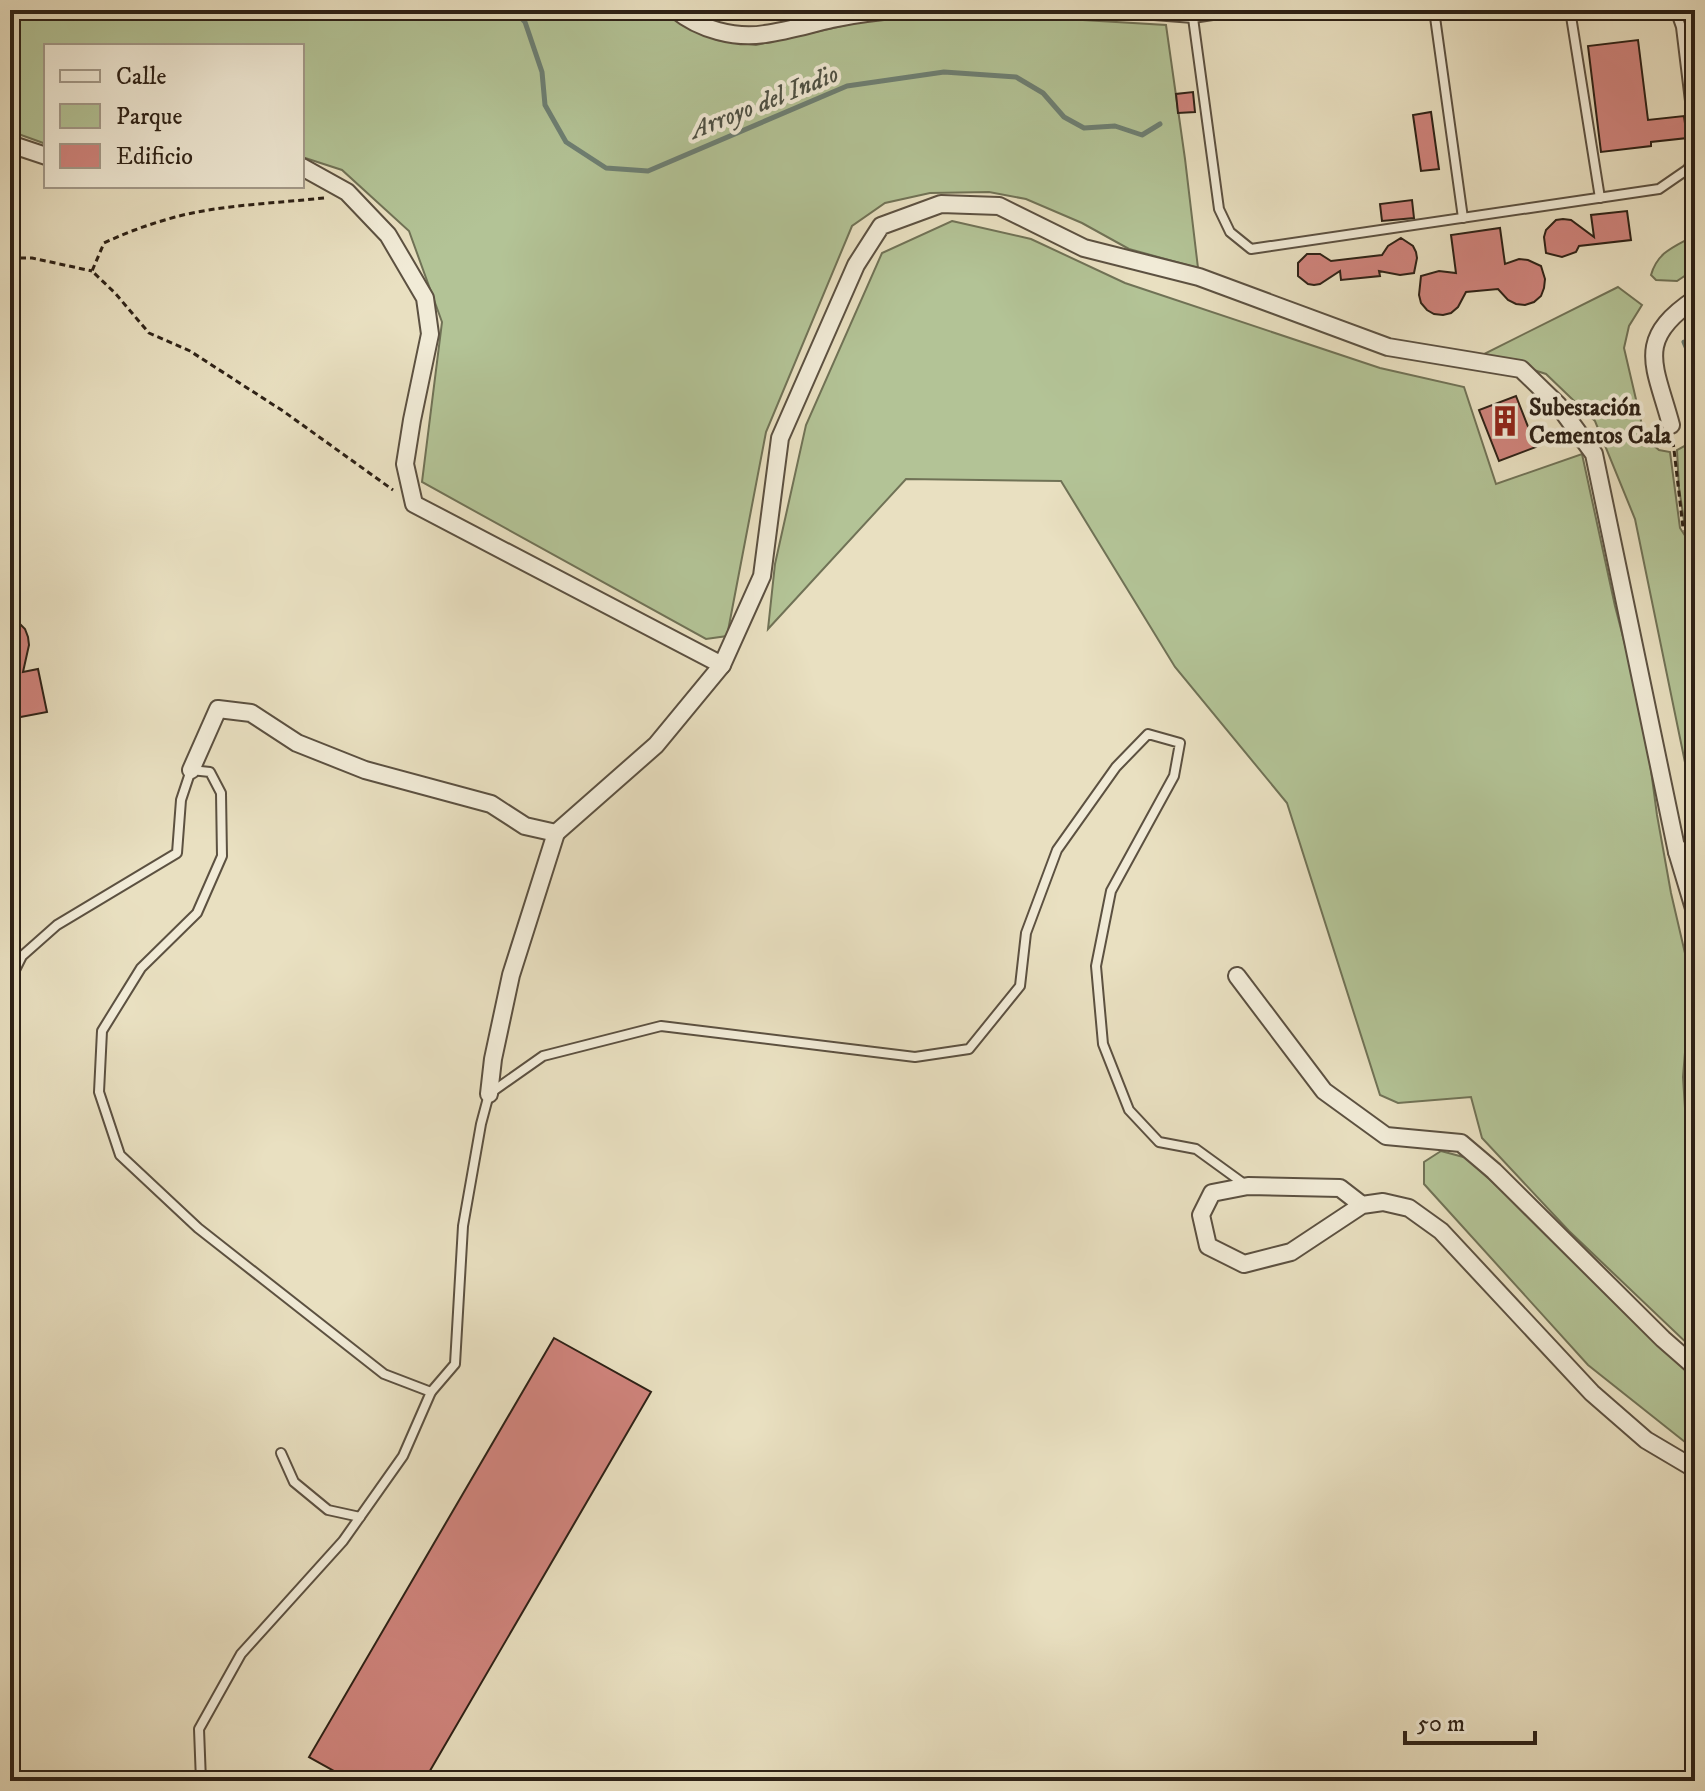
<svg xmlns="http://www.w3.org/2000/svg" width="1705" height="1791" font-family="'IM FELL DW Pica',serif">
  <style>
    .green { fill: #b3c396; stroke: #707256; stroke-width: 2 }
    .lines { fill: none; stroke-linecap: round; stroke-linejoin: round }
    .stream { stroke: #6d7f73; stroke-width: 5 }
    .building { fill: #d0847d; stroke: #2d2116; stroke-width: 2 }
    .lane-casing { stroke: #5c5141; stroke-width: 12 }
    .street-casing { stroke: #5c5141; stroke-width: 20 }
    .path { stroke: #2d2116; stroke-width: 3; stroke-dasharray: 6 4; stroke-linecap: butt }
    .lane { stroke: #f1ebd7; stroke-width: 8 }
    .street { stroke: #f1ebd7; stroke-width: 16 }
    .labels { text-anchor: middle; stroke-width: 8; stroke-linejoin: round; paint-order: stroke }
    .poi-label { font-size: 24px; font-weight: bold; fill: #2d2116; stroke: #f1ebd7; text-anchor: start }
    .water-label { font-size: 26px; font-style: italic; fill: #4d5044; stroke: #f1ebd7 }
  </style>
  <rect width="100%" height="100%" fill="#e9e0c1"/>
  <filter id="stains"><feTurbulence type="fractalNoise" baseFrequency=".0025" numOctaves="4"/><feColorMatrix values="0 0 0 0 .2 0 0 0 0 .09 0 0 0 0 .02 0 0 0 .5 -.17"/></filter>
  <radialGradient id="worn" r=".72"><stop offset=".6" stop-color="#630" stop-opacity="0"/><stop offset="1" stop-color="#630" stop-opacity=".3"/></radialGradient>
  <!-- green -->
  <g class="green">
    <polygon points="10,10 669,10 684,22 717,40 756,45 878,18 983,14 1166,25 1185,159 1198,268 1129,249 1082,223 1026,199 989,192 930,193 885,203 852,226 766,432 727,636 706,639 422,482 442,322 409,231 342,170 302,157 302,46 46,46 46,144 10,131"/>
    <path d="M 1695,220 L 1695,269 L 1677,281 L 1656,280 L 1651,275 C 1657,254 1671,248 1688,239 Z"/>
    <polygon points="952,221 1031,239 1125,283 1380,368 1464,387 1496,484 1582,454 1615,606 1644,718 1657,815 1671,893 1691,979 1683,1077 1689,1170 1695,1184 1695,1351 1569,1231 1482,1138 1471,1097 1398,1103 1380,1095 1287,803 1175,667 1061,481 906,479 768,629 775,564 806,425 882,253"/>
    <polygon points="1618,287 1642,305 1629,326 1624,348 1645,438 1659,450 1670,452 1680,528 1695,551 1695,811 1635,519 1595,421 1546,374 1484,354"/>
    <polygon points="1695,431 1695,542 1685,527 1679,488 1677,450 1690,443"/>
    <polygon points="1441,1151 1467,1158 1570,1256 1695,1380 1695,1450 1588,1365 1424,1184 1424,1162"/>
  </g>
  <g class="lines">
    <!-- stream -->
    <g class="stream">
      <polyline points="514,10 525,22 542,72 545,105 566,142 606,168 648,171 847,86 944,72 1016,77 1043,93 1064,117 1084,128 1115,126 1142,135 1160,124"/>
      <polyline points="10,20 26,10"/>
      <polyline points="1684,342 1695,368"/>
    </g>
  </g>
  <!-- building -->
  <g class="building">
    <polygon points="1638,40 1648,120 1684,116 1687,138 1651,142 1651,146 1601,152 1588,46"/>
    <polygon points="1193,92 1195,112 1178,113 1176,94"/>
    <polygon points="1431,112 1439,169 1421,171 1413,115"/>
    <polygon points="1412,200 1414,218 1382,221 1380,204"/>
    <polygon points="1627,211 1631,240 1579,246 1576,252 1562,257 1546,253 1544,237 1546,230 1556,220 1563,219 1571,220 1594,237 1591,215"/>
    <polygon points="1500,228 1505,264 1519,259 1528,260 1541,266 1545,279 1544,288 1541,296 1534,302 1525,305 1516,304 1508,300 1498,289 1466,292 1458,307 1451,313 1443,315 1434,314 1427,310 1421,303 1419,295 1421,276 1439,271 1456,273 1451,235"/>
    <polygon points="1401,238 1413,246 1416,252 1417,258 1414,273 1400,275 1379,271 1380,276 1341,280 1340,271 1320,284 1314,285 1308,284 1298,276 1298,263 1307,254 1320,254 1331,261 1382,255 1388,246"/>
    <polygon points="1516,396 1536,447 1499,461 1479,410"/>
    <polygon points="10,614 25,629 28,637 29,645 23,672 38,669 47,712 10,719"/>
    <polygon points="554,1338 651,1392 424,1781 352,1781 309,1757"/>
  </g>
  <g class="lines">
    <defs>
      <g id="lane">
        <polyline points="1129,10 1154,15 1193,18 1245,10"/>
        <polyline points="1434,10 1463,218"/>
        <polyline points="1570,10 1600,198"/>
        <polyline points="1675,10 1681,27 1695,142"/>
        <polyline points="1193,18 1219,209 1230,232 1251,249 1659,189 1688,169 1695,154"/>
        <polyline points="10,980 22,956 57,925 177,853 181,800 191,770 210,772 221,793 222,856 197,913 141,968 102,1031 99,1092 120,1155 198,1228 384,1374 431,1392 455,1364 463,1226 481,1124 489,1094 543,1056 661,1026 915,1057 969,1049 1020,986 1026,933 1057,850 1116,767 1148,734 1180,743 1174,776 1111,891 1096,966 1103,1044 1129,1110 1159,1142 1196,1149 1247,1186"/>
        <polyline points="281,1453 294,1482 328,1510 360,1517"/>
        <polyline points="201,1781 199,1729 241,1654 343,1541 403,1456 431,1392"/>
      </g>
      <g id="street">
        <path d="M 676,10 C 699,29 735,39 765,34 C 787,31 810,24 832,19 C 855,14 877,11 900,10"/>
        <polyline points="1067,10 1110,10"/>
        <polyline points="10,144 46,156"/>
        <polyline points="302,167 347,192 388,235 425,298 430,334 412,420 405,464 414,504 722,665"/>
        <path d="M 1671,425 C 1655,365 1634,340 1695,299"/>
        <polyline points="191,770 218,709 251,713 297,743 365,770 491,804 525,826 556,833 656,745 722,665 762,576 780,438 856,265 881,226 941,204 999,206 1084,248 1199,277 1388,347 1521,369 1558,405 1594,454 1677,852 1695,912"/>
        <polyline points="1677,852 1695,848"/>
        <polyline points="1237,976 1324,1091 1386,1136 1461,1143 1494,1171 1663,1339 1695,1367"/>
        <polyline points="489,1094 493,1059 511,975 556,833"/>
        <polyline points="1362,1205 1340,1188 1248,1186 1212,1193 1201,1215 1208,1246 1244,1264 1291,1252 1362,1205 1383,1202 1409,1208 1441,1231 1592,1393 1646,1440 1695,1469"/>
      </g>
    </defs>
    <!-- lane casing -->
    <use href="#lane" class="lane-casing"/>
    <!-- street casing -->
    <use href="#street" class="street-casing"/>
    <!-- path -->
    <g class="path">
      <path d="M 324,198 C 277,203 220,205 175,217 C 150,224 127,232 104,243 L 92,271 L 115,293 L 149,333 L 190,351 L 283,411 L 393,490"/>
      <polyline points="10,258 32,258 92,271"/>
      <polyline points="1673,441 1683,528 1695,545"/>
    </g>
    <!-- lane -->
    <use href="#lane" class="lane"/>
    <!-- street -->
    <use href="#street" class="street"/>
  </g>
  <!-- icons -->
  <defs>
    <symbol id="building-bare" viewBox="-9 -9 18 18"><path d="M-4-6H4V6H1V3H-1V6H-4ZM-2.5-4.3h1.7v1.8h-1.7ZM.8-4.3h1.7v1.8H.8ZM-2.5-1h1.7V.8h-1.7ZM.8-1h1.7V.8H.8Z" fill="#8f2418" stroke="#f1ebd7" stroke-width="2.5" paint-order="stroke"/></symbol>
  </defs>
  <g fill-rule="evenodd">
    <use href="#building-bare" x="1483" y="399" width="44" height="44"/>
  </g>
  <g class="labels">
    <!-- poi labels -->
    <g class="poi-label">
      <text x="1529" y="415">Subestación<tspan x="1529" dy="28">Cementos Cala</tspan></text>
    </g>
    <!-- water labels -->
    <g class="water-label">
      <text transform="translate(764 101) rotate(-22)" y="9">Arroyo del Indio</text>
    </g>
  </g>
  <!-- margin -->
  <rect width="1705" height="1791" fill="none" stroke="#e9e0c1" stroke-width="40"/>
  <rect x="12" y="12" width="1681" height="1767" fill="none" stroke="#2d2116" stroke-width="4"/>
  <rect x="20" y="20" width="1665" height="1751" fill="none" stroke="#2d2116" stroke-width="2"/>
  <!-- legend -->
  <rect x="44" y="44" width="260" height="144" fill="#f1ebd7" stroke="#a39a8a" stroke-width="2"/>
  <rect x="60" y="70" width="40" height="12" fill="#f1ebd7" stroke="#a39a8a" stroke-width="2"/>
  <text x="116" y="84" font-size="24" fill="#2d2116">Calle</text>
  <rect x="60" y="104" width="40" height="24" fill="#b3c396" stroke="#a39a8a" stroke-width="2"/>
  <text x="116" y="124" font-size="24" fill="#2d2116">Parque</text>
  <rect x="60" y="144" width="40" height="24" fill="#d0847d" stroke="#a39a8a" stroke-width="2"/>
  <text x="116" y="164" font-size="24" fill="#2d2116">Edificio</text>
  <!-- scale -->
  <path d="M1405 1731v12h130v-12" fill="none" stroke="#2d2116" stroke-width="4"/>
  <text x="1417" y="1731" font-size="24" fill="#2d2116" stroke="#f1ebd7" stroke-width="6" paint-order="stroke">50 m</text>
  <rect width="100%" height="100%" filter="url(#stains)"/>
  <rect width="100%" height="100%" fill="url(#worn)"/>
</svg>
